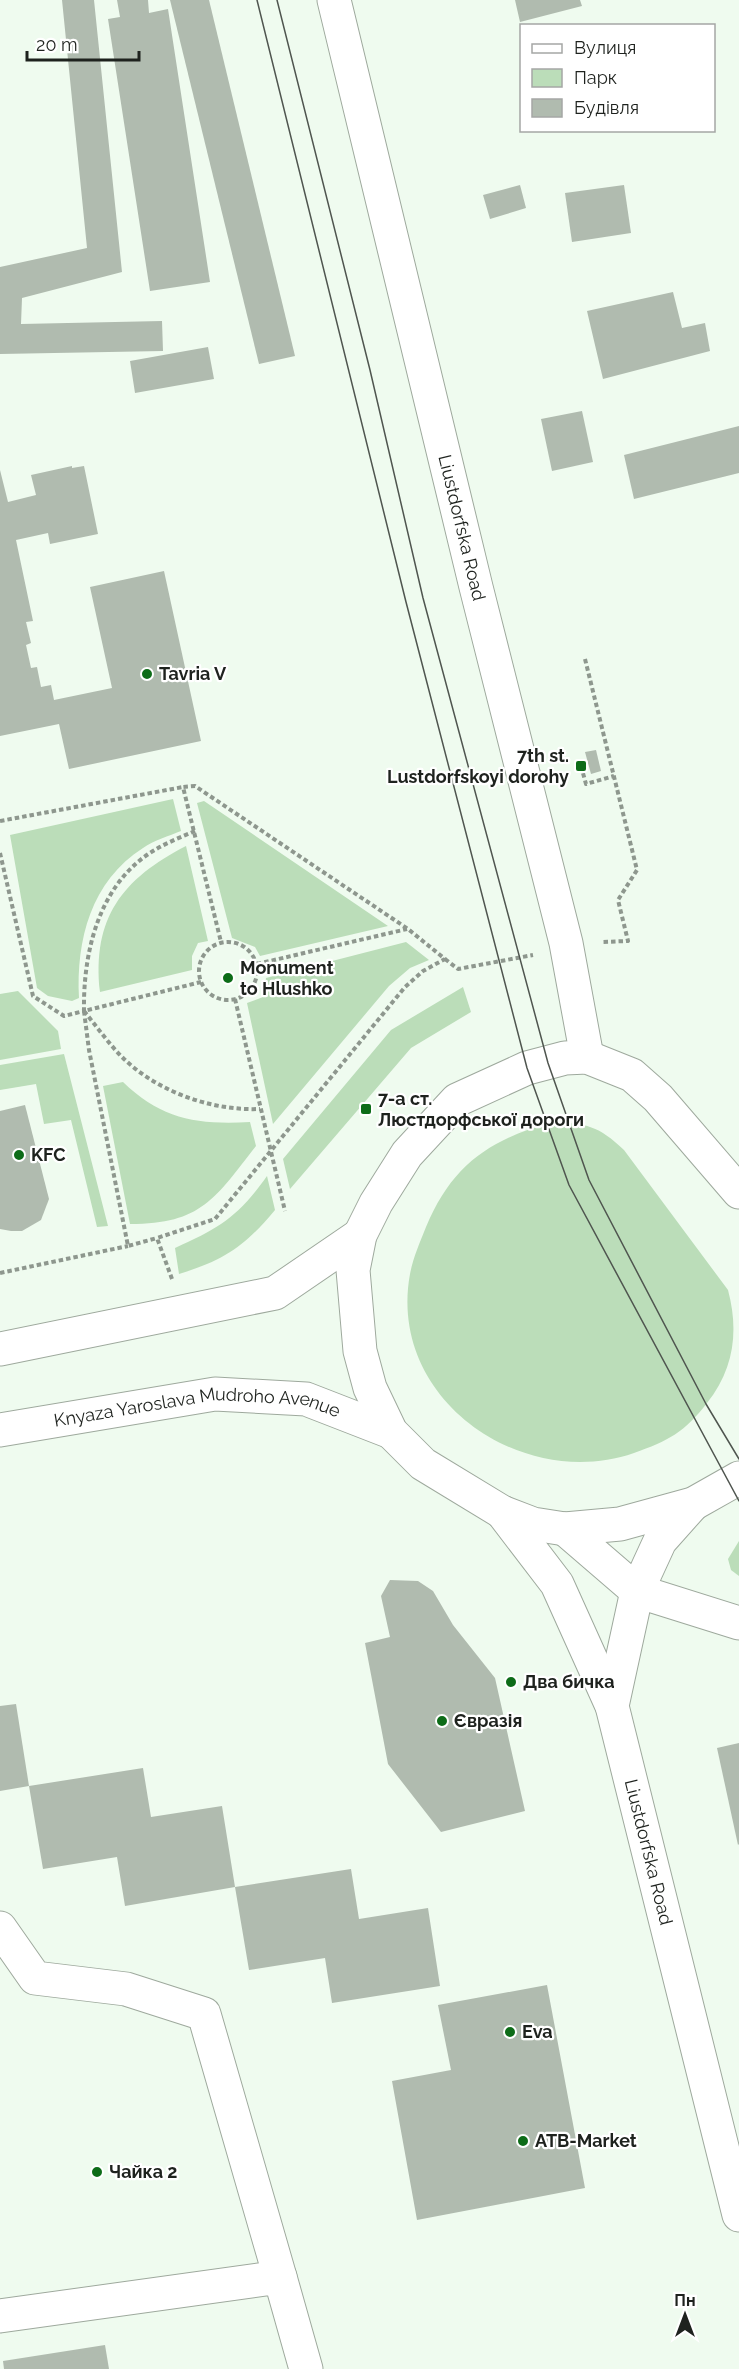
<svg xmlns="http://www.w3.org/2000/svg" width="739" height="2369" font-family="Raleway,sans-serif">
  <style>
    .green { fill: #bbddb9 }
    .building { fill: #b0bbaf }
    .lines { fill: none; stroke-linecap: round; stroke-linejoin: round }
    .minor-casing { stroke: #9ea99d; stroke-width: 35 }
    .major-casing { stroke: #9ea99d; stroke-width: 35 }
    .path { stroke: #8e978e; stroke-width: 4; stroke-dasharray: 4.5 3; stroke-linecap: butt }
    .minor { stroke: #fff; stroke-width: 33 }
    .major { stroke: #fff; stroke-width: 33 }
    .tram { stroke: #4f554f; stroke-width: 1.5 }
    .poi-dot { fill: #0d6c18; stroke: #fff; stroke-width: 2 }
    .labels { text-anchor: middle; stroke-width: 4.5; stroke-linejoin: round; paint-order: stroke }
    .street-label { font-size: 18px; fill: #1e221e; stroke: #fff }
    .poi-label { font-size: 18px; font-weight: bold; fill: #1e221e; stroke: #fff; text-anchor: start }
  </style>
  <rect width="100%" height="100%" fill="#effbef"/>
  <!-- green -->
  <g class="green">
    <path d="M 173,799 L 181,831 C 169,836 154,840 143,848 C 91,881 76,940 79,998 L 72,1001 L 48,996 L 37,988 L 10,835 Z"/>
    <polygon points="204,801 388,926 260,956 255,947 232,938 197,803"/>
    <path d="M 186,846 L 208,941 L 198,943 L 192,956 L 192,970 L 100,992 C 92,918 122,879 186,846 Z"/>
    <polygon points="406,942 429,960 410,968 389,986 273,1124 247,1003 263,997 266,978"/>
    <polygon points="463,987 471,1012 411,1048 290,1189 283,1159 391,1030"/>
    <polygon points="18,991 58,1031 61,1049 0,1060 0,994"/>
    <polygon points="64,1054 108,1226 97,1227 71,1120 44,1124 36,1084 0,1090 0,1065"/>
    <path d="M 123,1082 C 161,1119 197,1125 250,1122 L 256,1146 C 215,1198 202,1224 130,1224 L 103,1086 Z"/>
    <path d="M 552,1122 C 586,1123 599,1126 624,1150 L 728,1290 C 739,1331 734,1369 707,1403 C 685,1432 668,1441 634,1453 C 522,1492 387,1399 410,1274 C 413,1258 420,1242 426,1227 C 452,1165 489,1140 552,1122 Z"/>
    <path d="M 267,1176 L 275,1210 C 245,1246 225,1260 179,1274 L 175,1248 C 219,1228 238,1217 267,1176 Z"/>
    <polygon points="739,1541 739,1576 731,1570 728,1559"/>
  </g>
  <!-- building -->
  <g class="building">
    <polygon points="62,0 94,0 122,272 22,298 21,324 162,321 163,351 0,354 0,267 87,248"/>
    <polygon points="117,0 148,0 149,13 168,9 210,282 150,291 108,19 120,17"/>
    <polygon points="170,0 209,0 295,356 259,364"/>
    <polygon points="515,0 580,0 582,6 520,22"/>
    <polygon points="520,185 526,208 490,219 483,195"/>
    <polygon points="624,185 631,233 572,242 565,193"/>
    <polygon points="673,292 682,328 705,323 710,351 603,379 587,311"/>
    <polygon points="208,347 214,379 135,393 130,361"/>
    <polygon points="582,411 593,462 552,471 541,419"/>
    <polygon points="739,426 739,473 634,499 624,455"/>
    <polygon points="72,466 72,468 84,466 98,534 50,544 48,533 16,540 33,621 26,622 31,643 26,645 31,668 37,667 41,687 51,685 54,700 112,688 90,587 164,571 201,741 69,769 59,724 0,736 0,470 8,502 36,495 31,475"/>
    <polygon points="596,750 601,771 591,774 585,752"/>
    <polygon points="25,1105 49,1199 41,1220 22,1231 11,1231 0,1229 0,1111"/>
    <polygon points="390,1580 418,1581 433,1591 453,1625 495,1678 525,1811 441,1832 388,1764 365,1643 390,1637 381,1596"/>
    <polygon points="16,1704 29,1786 0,1791 0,1706"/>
    <polygon points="739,1743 739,1844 738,1845 717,1748"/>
    <polygon points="143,1768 151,1817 222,1806 235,1887 125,1906 117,1857 43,1869 29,1786"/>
    <polygon points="351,1869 359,1919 428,1908 440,1986 332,2003 325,1958 249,1970 235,1887"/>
    <polygon points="547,1985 585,2188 417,2220 392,2081 451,2070 438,2005"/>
    <polygon points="105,2345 109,2369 4,2369 3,2361"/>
  </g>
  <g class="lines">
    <defs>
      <g id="minor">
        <polyline points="0,1928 35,1978 126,1989 204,2014 280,2277"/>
        <polyline points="0,2316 280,2277 306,2369"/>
      </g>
      <g id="major">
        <path id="s1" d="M 334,0 L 476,587 L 566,943 L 587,1057"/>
        <polyline points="739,1192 658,1098 632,1075 587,1057 565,1058 527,1068 457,1100 407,1154 376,1203 360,1235 353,1270 360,1351 370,1388 391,1432 423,1464 502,1512 533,1524 565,1529 620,1524 693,1504 739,1478"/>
        <polyline points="0,1349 275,1293 360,1235"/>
        <path id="s2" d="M 0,1430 L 215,1394 L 306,1399 L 391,1432"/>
        <path id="s3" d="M 502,1512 L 557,1584 L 612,1706 L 739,2215"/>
        <polyline points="565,1529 637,1591 739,1623"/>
        <polyline points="612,1706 637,1591 660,1541 693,1504"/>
      </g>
    </defs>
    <!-- minor casing -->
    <use href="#minor" class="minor-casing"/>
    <!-- major casing -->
    <use href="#major" class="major-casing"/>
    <!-- path -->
    <g class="path">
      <polyline points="585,659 637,870 618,900 628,941 601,942"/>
      <polyline points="581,766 586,784 614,776"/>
      <polyline points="0,821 183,787"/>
      <path d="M 195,831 C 181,837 166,843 153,851 C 99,884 83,952 84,1011 L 201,982"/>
      <polyline points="0,853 33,996 64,1016 84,1011"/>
      <circle cx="228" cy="971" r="29"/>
      <polyline points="445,959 458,969 533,955"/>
      <polyline points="257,964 407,929"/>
      <polyline points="235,999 285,1211"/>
      <polyline points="84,1011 89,1050 128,1246 157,1238"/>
      <path d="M 84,1011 C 97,1027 109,1044 123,1058 C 158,1092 212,1111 260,1109"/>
      <polyline points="0,1273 128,1246"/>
      <polyline points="172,1279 157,1238 215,1219 405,987 423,971 445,959 408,929 195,786 183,787 221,942"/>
    </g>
    <!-- minor -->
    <use href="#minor" class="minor"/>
    <!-- major -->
    <use href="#major" class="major"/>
    <!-- tram -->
    <g class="tram">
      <polyline points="257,0 406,602 527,1068 569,1185 739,1501"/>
      <polyline points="277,0 370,370 423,598 548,1063 589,1180 706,1404 739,1459"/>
    </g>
  </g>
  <!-- markers -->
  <g class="poi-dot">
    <circle cx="147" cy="674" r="6"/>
    <rect x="575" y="760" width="12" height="12" rx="3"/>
    <circle cx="228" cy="978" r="6"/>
    <rect x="360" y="1103" width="12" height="12" rx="3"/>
    <circle cx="19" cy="1155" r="6"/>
    <circle cx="511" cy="1682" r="6"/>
    <circle cx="442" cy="1721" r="6"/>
    <circle cx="510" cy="2032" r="6"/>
    <circle cx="523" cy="2141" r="6"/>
    <circle cx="97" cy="2172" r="6"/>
  </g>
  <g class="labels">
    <!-- street labels -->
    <g class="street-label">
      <text dy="6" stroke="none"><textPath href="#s1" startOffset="543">Liustdorfska Road</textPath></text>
      <text dy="6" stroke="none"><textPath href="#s2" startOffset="200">Knyaza Yaroslava Mudroho Avenue</textPath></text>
      <text dy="6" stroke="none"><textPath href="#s3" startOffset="375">Liustdorfska Road</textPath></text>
    </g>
    <!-- poi labels -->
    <g class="poi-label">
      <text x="159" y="680">Tavria V</text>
      <text x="569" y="762" text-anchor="end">7th st.<tspan x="569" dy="21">Lustdorfskoyi dorohy</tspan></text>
      <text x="240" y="974">Monument<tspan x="240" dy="21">to Hlushko</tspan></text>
      <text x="378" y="1105">7-а ст.<tspan x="378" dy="21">Люстдорфської дороги</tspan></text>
      <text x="31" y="1161">KFC</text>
      <text x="523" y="1688">Два бичка</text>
      <text x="454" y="1727">Євразія</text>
      <text x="522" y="2038">Eva</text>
      <text x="535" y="2147">ATB-Market</text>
      <text x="109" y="2178">Чайка 2</text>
    </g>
  </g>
  <!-- legend -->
  <rect x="520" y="24" width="195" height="108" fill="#ffffff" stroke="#a5a7a5" stroke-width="1.5"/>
  <rect x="532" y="44" width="30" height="9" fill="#ffffff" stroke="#a5a7a5" stroke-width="1.5"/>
  <text x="574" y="54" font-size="18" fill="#1e221e">Вулиця</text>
  <rect x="532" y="69" width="30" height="18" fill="#bbddb9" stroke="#a5a7a5" stroke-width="1.5"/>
  <text x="574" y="84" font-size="18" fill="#1e221e">Парк</text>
  <rect x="532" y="99" width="30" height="18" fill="#b0bbaf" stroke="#a5a7a5" stroke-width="1.5"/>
  <text x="574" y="114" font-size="18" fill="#1e221e">Будівля</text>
  <!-- north arrow -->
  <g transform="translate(685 2315)" stroke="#ffffff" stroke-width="4.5" paint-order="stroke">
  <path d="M0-4.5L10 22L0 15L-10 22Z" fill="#1e221e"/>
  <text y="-9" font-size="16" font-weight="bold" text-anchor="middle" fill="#1e221e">Пн</text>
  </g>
  <!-- scale -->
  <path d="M27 51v9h112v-9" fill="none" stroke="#1e221e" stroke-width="3"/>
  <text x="36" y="51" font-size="18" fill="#1e221e" stroke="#ffffff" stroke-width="4.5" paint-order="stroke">20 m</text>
</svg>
